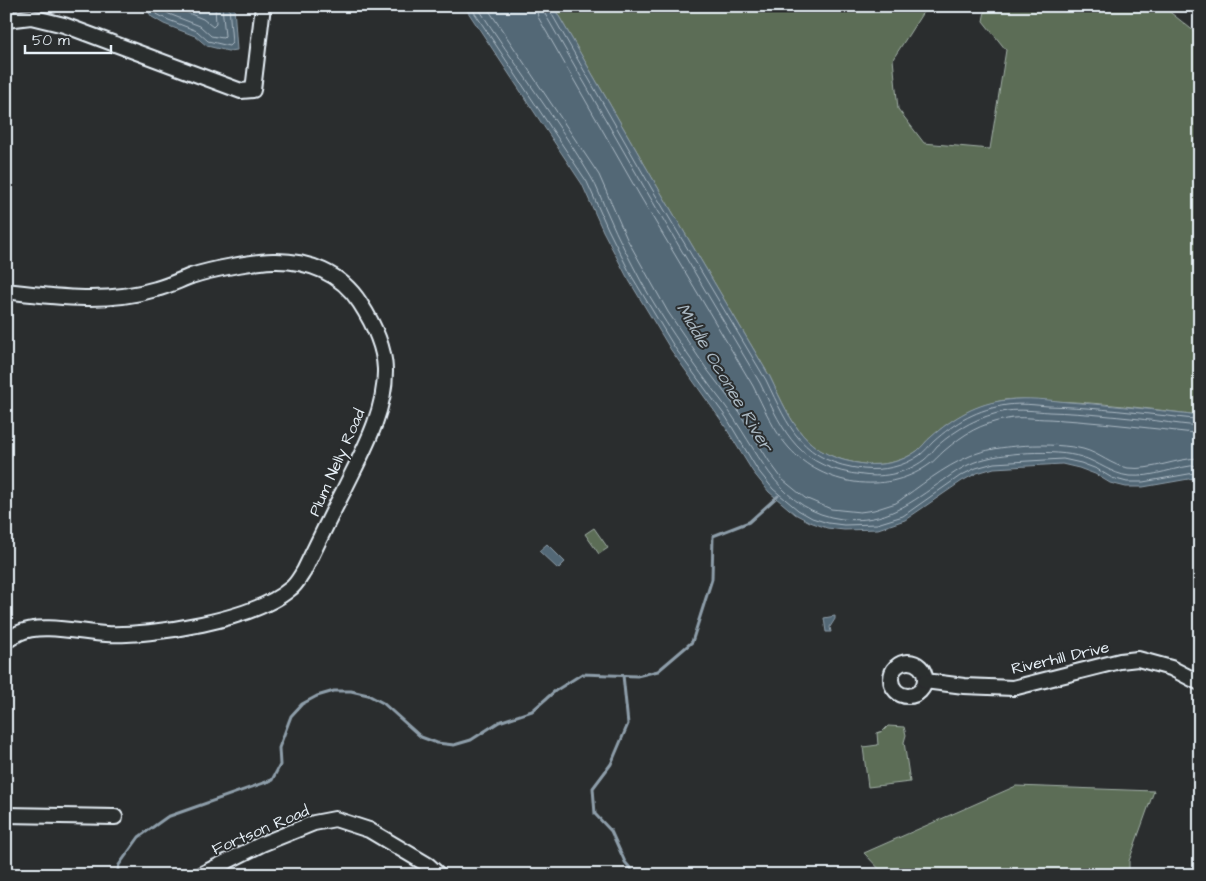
<svg xmlns="http://www.w3.org/2000/svg" width="1206" height="881" font-family="'Architects Daughter',sans-serif">
  <style>
    .green { fill: #5b6d56; stroke: #a2afa7 }
    .water { fill: #526776; stroke: #8e9eaa }
    .lines { fill: none; stroke-linecap: round; stroke-linejoin: round }
    .shore { stroke: #acbac4; stroke-width: 1 }
    .stream { stroke: #8e9eaa; stroke-width: 3 }
    .street-casing { stroke: #e8f1f8; stroke-width: 18 }
    .street { stroke: #2a2d2e; stroke-width: 14 }
    .labels { text-anchor: middle; stroke-width: 4; stroke-linejoin: round; paint-order: stroke }
    .street-label { font-size: 16px; fill: #e8f1f8; stroke: #2a2d2e }
    .water-label { font-size: 18px; font-style: italic; fill: #acbac4; stroke: #2a2d2e }
  </style>
  <rect width="100%" height="100%" fill="#2a2d2e"/>
  <filter id="ink" filterUnits="userSpaceOnUse"><feTurbulence type="fractalNoise" baseFrequency=".02" numOctaves="2"/><feDisplacementMap in="SourceGraphic" scale="10" xChannelSelector="R" yChannelSelector="G"/><feConvolveMatrix kernelMatrix="1 2 1 2 8 2 1 2 1" color-interpolation-filters="sRGB"/></filter>
  <g filter="url(#ink)">
    <!-- green -->
    <g class="green">
      <path d="M 553,6 L 927,6 L 893,59 L 898,109 L 924,143 L 990,149 L 1006,50 L 983,21 L 986,6 L 1165,6 L 1166,9 L 1200,36 L 1200,415 C 1150,409 1099,402 1049,401 C 1035,400 1018,398 1004,400 C 973,406 954,417 931,437 C 926,441 922,447 917,451 C 902,462 883,466 864,464 C 805,457 793,425 770,377 L 657,186 Z"/>
      <polygon points="594,528 608,548 599,554 585,534"/>
      <polygon points="888,726 904,727 906,735 904,742 910,782 868,787 863,747 878,745 877,733 883,731"/>
      <polygon points="1016,786 1154,791 1129,861 1129,875 885,875 864,853"/>
    </g>
    <!-- water -->
    <g class="water">
      <polygon points="144,6 234,6 237,50 228,51 207,46 195,36 164,24 152,17"/>
      <path d="M 464,6 L 553,6 L 657,186 L 770,377 C 793,425 805,457 864,464 C 883,466 902,462 917,451 C 922,447 926,441 931,437 C 954,417 977,403 1007,400 C 1027,397 1048,400 1068,402 C 1112,405 1156,410 1200,415 L 1200,477 L 1143,487 L 1126,487 L 1110,483 L 1095,474 L 1079,468 L 1062,464 L 994,468 L 977,473 L 962,481 L 905,520 L 878,529 L 844,530 L 827,528 L 810,522 L 795,514 L 769,492 L 753,472 L 721,420 L 671,350 L 627,277 L 603,231 L 582,184 Z"/>
      <polygon points="547,544 565,562 558,569 539,551"/>
      <polygon points="835,616 835,619 830,627 831,632 826,632 824,618"/>
    </g>
    <g class="lines">
      <!-- shore -->
      <g class="shore">
        <polyline points="151,6 155,13 166,19 197,31 208,41 229,46 232,43 229,6"/>
        <polyline points="158,6 169,14 200,26 211,36 223,38 225,36 222,6"/>
        <polyline points="171,6 203,19 213,27 216,24 215,6"/>
        <polyline points="470,6 587,182 608,229 631,275 675,348 726,417 757,469 773,489 798,510 812,518 828,523 844,525 877,524 903,516 960,476 976,468 994,463 1063,459 1081,463 1097,469 1112,478 1127,482 1143,482 1200,472"/>
        <path d="M 477,6 C 514,64 556,118 591,177 C 598,188 602,202 608,214 C 618,238 630,260 642,283 C 662,318 686,353 710,386 C 717,395 725,405 731,414 C 762,459 781,511 842,519 C 886,524 910,503 944,480 C 954,473 964,466 975,462 C 1001,452 1055,449 1082,457 C 1098,462 1112,474 1129,476 C 1153,478 1176,466 1200,465"/>
        <path d="M 486,6 L 599,175 L 627,239 L 668,312 L 706,368 L 737,409 L 769,461 L 783,480 L 805,498 L 831,509 L 860,512 L 874,510 L 896,503 C 919,487 943,467 970,456 C 996,444 1055,442 1083,449 C 1099,453 1112,466 1128,468 C 1152,471 1176,458 1200,458"/>
        <path d="M 536,6 L 538,17 L 640,196 L 753,386 C 764,408 773,430 789,448 C 823,486 885,495 927,466 C 934,462 938,456 944,451 C 965,433 980,424 1007,419 C 1021,416 1035,419 1049,419 C 1085,421 1122,425 1158,429 C 1172,430 1186,433 1200,433"/>
        <path d="M 543,6 L 545,14 L 647,192 L 760,383 C 785,435 799,468 863,475 C 885,478 906,473 924,460 C 929,456 933,451 937,446 C 958,428 979,416 1007,411 C 1021,409 1035,411 1049,412 C 1085,413 1122,417 1158,421 C 1172,423 1186,425 1200,426"/>
        <path d="M 549,6 L 550,11 L 652,189 L 766,380 C 789,428 802,462 863,469 C 883,471 903,467 920,455 C 925,451 929,446 933,442 C 955,422 978,409 1007,405 C 1021,403 1035,405 1048,406 C 1085,407 1122,411 1158,415 C 1172,416 1186,419 1200,419"/>
      </g>
      <!-- stream -->
      <g class="stream">
        <polyline points="623,675 628,724 611,764 593,788 595,814 611,831 625,862 636,875"/>
        <polyline points="117,875 119,865 139,837 167,817 272,780 280,765 279,748 291,716 302,704 317,696 334,691 351,691 368,695 383,703 421,737 437,743 454,745 471,740 499,722 532,711 555,691 582,674 637,676 658,671 692,642 712,579 713,536 749,522 778,496"/>
      </g>
      <defs>
        <g id="street">
          <polyline points="6,20 31,17 64,25 241,91 253,90 263,6"/>
          <path d="M 6,291 C 56,297 107,304 156,289 C 168,286 180,280 191,276 C 212,269 251,262 273,261 C 308,260 341,273 360,303 C 373,323 384,345 385,369 C 386,412 362,453 344,490 C 330,517 317,544 304,571 C 300,577 296,585 290,589 C 254,620 153,636 106,634 C 83,633 40,622 19,633 C 15,635 10,639 6,641"/>
          <circle cx="908" cy="679" r="17"/>
          <polyline points="925,681 964,686 1013,688 1120,661 1138,659 1171,668 1200,683"/>
          <polyline points="6,815 115,817"/>
          <polyline points="200,875 262,844 314,823 335,819 369,830 428,865 439,875"/>
        </g>
      </defs>
      <!-- street casing -->
      <use href="#street" class="street-casing"/>
      <!-- street -->
      <use href="#street" class="street"/>
    </g>
  </g>
  <g class="labels">
    <!-- street labels -->
    <g class="street-label">
      <text transform="translate(336 462) rotate(-66)" y="6">Plum Nelly Road</text>
      <text transform="translate(1060 657) rotate(-13)" y="6">Riverhill Drive</text>
      <text transform="translate(260 829) rotate(-23)" y="6">Fortson Road</text>
    </g>
    <!-- water labels -->
    <g class="water-label">
      <text transform="translate(725 377) rotate(59)" y="6">Middle Oconee River</text>
    </g>
  </g>
  <!-- margin -->
  <rect width="1206" height="881" fill="none" stroke="#2a2d2e" stroke-width="25"/>
  <rect x="12" y="12" width="1181" height="856" fill="none" stroke="#e8f1f8" stroke-width="2" filter="url(#ink)"/>
  <!-- scale -->
  <path d="M25 45v8h86v-8" fill="none" stroke="#e8f1f8" stroke-width="2.5"/>
  <text x="32" y="45" font-size="15" fill="#e8f1f8" stroke="#2a2d2e" stroke-width="4" paint-order="stroke">50 m</text>
</svg>
